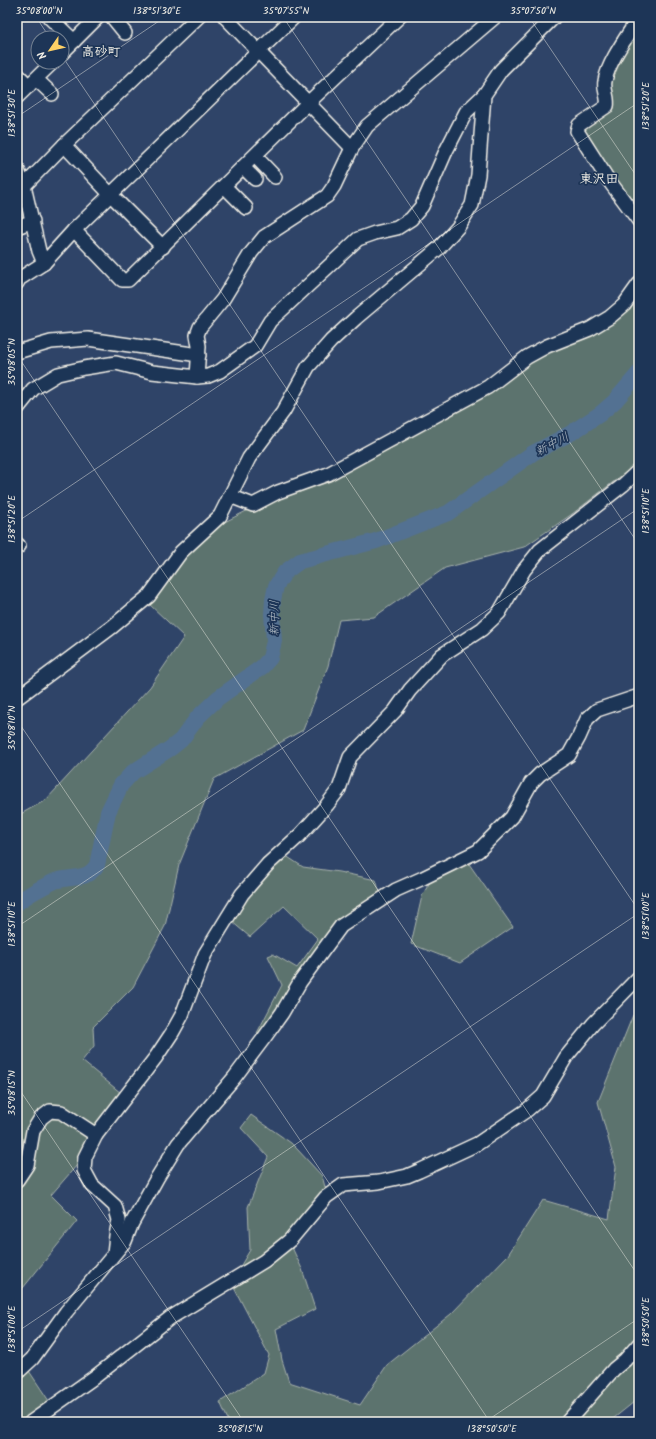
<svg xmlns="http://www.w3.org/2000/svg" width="656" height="1439" font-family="Kalam,'Klee One',sans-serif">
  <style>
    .green { fill: #5c736e; stroke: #a8b2ab }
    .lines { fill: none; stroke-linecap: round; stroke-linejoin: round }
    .river { stroke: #537192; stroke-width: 16 }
    .minor-casing { stroke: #f4f1e8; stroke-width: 16 }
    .minor { stroke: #1d3557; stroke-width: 13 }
    .ticks { fill: none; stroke: #f4f1e8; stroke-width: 1; stroke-opacity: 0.45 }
    .labels { text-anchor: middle; stroke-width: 3.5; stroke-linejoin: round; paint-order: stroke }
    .water-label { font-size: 12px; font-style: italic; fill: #b4bec6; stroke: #1d3557 }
    .quarter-label { font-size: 13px; font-weight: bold; fill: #f4f1e8; stroke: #1d3557 }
    .neatline { fill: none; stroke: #f4f1e8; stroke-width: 1.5 }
    .ticks-label { font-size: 10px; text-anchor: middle; fill: #f4f1e8 }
  </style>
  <rect width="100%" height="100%" fill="#2f4468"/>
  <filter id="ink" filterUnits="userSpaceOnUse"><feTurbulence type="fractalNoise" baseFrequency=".025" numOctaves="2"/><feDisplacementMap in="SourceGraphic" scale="8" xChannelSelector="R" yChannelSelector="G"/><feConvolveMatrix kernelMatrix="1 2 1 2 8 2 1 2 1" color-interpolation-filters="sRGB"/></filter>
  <g filter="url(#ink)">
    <!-- green -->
    <g class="green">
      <polygon points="639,20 639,221 577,131 604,104 604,84"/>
      <polygon points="639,289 639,462 572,514 524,547 445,568 374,617 339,620 328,666 303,730 214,779 179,865 165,926 133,987 93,1027 94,1046 82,1061 121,1093 77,1165 51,1195 77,1221 23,1288 17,1288 17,816 46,800 150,687 184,637 149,604 199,535 270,499 562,344"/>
      <polygon points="280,852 303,867 339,872 376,880 381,896 341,926 269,1031 257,1033 282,985 268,956 273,954 297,968 318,939 284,906 250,937 231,921 234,902 263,858"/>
      <polygon points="467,861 513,927 460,963 411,944 422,896 434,875"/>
      <polygon points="633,1015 639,1015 639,1398 609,1422 229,1422 220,1402 264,1373 269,1355 231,1282 250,1250 248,1207 268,1157 241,1128 251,1115 291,1143 297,1149 322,1176 327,1194 289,1241 302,1269 315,1309 276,1329 282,1360 289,1382 360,1405 387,1365 451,1314 508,1255 543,1200 609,1219 616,1167 598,1102"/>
      <polygon points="17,1359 27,1368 55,1410 27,1422 17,1422"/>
    </g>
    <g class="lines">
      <!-- river -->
      <path class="river" d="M 17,903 C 29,894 42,887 55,881 C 72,875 86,882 97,865 L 108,812 L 121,785 L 133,772 L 171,748 L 181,740 L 198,717 L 218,698 L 262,667 L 270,658 L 274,641 L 272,614 L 273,600 L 276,586 L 285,572 L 300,561 L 376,541 L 448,513 L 533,453 L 571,433 L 600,414 L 615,401 L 639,373"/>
      <defs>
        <g id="minor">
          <polyline points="49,17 74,41"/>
          <polyline points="112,17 125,33"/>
          <polyline points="225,17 352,148"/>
          <path d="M 635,17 L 636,22 C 626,38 608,63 605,81 C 603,89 609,98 607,106 L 579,125 L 577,131 L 607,178 L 639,221"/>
          <polyline points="62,53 98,17"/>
          <polyline points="17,74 29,86"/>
          <polyline points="36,79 52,94"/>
          <polyline points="17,97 53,62"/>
          <polyline points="64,145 111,195 163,247"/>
          <polyline points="255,156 275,177"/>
          <polyline points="243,167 255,179"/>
          <polyline points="17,168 24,186 39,251 44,263"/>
          <polyline points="24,186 64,145 198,17"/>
          <polyline points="224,186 246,208"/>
          <polyline points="17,227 33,221"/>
          <polyline points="74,230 122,280 128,280 308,103 399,17"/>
          <polyline points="17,283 19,279 44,263 74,230 294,17"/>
          <polyline points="17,352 51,342 88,339 199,355"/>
          <polyline points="197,377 199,346 197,335 200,327 223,299 251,253 264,237 327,196 334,186 352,148 367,126 495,17"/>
          <polyline points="17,409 33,389 58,374 84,368 116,363 152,372 197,377 208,376 220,371 255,346 270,321 343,253 358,239 375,233 397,228 411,219 422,206 446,151 466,112 484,95"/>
          <polyline points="230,496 253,505 278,492 328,474 488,387 527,357 547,346 590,329 610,317 624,305 639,284"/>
          <polyline points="17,544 19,546"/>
          <polyline points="17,698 112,627 149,596 181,552 220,516 249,458 283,412 308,367 331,341 356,318 439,248 458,227 472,205 478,175 484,95 501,70 554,17"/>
          <polyline points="17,1180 27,1165 33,1131 41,1118 50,1111 61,1112 96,1135"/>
          <polyline points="114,1253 116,1236 119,1220 115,1206 92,1185 84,1170 85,1157 96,1135 156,1057 172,1033 182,1015 205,954 242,894 268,864 300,835 327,805 339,789 350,757 395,711 410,690 442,655 482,629 499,613 524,570 540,550 623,485 639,470"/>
          <polyline points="17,1373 32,1359 66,1312 125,1241 132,1223 157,1178 178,1144 234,1078 264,1038 282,1013 300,982 341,926 396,890 423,878 478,851 512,817 531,783 540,774 569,755 579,737 587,719 597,710 639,696"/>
          <polyline points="31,1422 96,1376 170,1318 264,1261 290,1240 326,1197 343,1185 379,1182 407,1176 419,1171 477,1144 527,1110 543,1096 566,1057 593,1024 639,977"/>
          <polyline points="567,1422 614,1369 625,1360 639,1344"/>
        </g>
      </defs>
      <!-- minor casing -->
      <use href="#minor" class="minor-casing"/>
      <!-- minor -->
      <use href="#minor" class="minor"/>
    </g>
  </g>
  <!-- ticks -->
  <path class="ticks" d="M 36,17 L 50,38M 283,17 L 639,545M 529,17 L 639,180M 62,56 L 639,911M 17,117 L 165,17M 17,355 L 639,1277M 17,522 L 639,102M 17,720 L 490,1422M 17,927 L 639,508M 17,1086 L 244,1422M 17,1332 L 639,913M 485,1422 L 639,1318"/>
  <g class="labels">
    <!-- water labels -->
    <g class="water-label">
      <text transform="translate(552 444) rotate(-28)" y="4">新中川</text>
      <text transform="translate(274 618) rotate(-89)" y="4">新中川</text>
    </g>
    <!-- quarter labels -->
    <g class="quarter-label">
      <text x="101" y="56">高砂町</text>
      <text x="599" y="183">東沢田</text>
    </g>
  </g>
  <!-- margin -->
  <rect width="656" height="1439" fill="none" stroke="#1d3557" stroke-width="44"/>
  <!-- north arrow -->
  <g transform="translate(50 50) rotate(236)"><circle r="19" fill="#1d3557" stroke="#738091"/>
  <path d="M0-3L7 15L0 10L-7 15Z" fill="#ffd166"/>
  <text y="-6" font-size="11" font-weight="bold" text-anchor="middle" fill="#f4f1e8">N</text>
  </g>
  <rect x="22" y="22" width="612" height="1395" class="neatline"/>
  <g class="ticks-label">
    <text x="39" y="14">35°08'00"N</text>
    <text x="157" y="14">138°51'30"E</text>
    <text x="286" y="14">35°07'55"N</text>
    <text x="533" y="14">35°07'50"N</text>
    <text transform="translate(645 106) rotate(-90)" y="4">138°51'20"E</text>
    <text transform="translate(11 113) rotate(-90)" y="4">138°51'30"E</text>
    <text transform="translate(11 362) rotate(-90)" y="4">35°08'05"N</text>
    <text transform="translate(645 511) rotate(-90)" y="4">138°51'10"E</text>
    <text transform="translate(11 519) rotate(-90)" y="4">138°51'20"E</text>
    <text transform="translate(11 728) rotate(-90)" y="4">35°08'10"N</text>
    <text transform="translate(645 916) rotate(-90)" y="4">138°51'00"E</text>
    <text transform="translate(11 924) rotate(-90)" y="4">138°51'10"E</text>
    <text transform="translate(11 1093) rotate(-90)" y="4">35°08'15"N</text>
    <text transform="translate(645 1322) rotate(-90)" y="4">138°50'50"E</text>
    <text transform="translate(11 1329) rotate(-90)" y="4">138°51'00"E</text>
    <text x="240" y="1432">35°08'15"N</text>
    <text x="492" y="1432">138°50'50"E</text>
  </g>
</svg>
